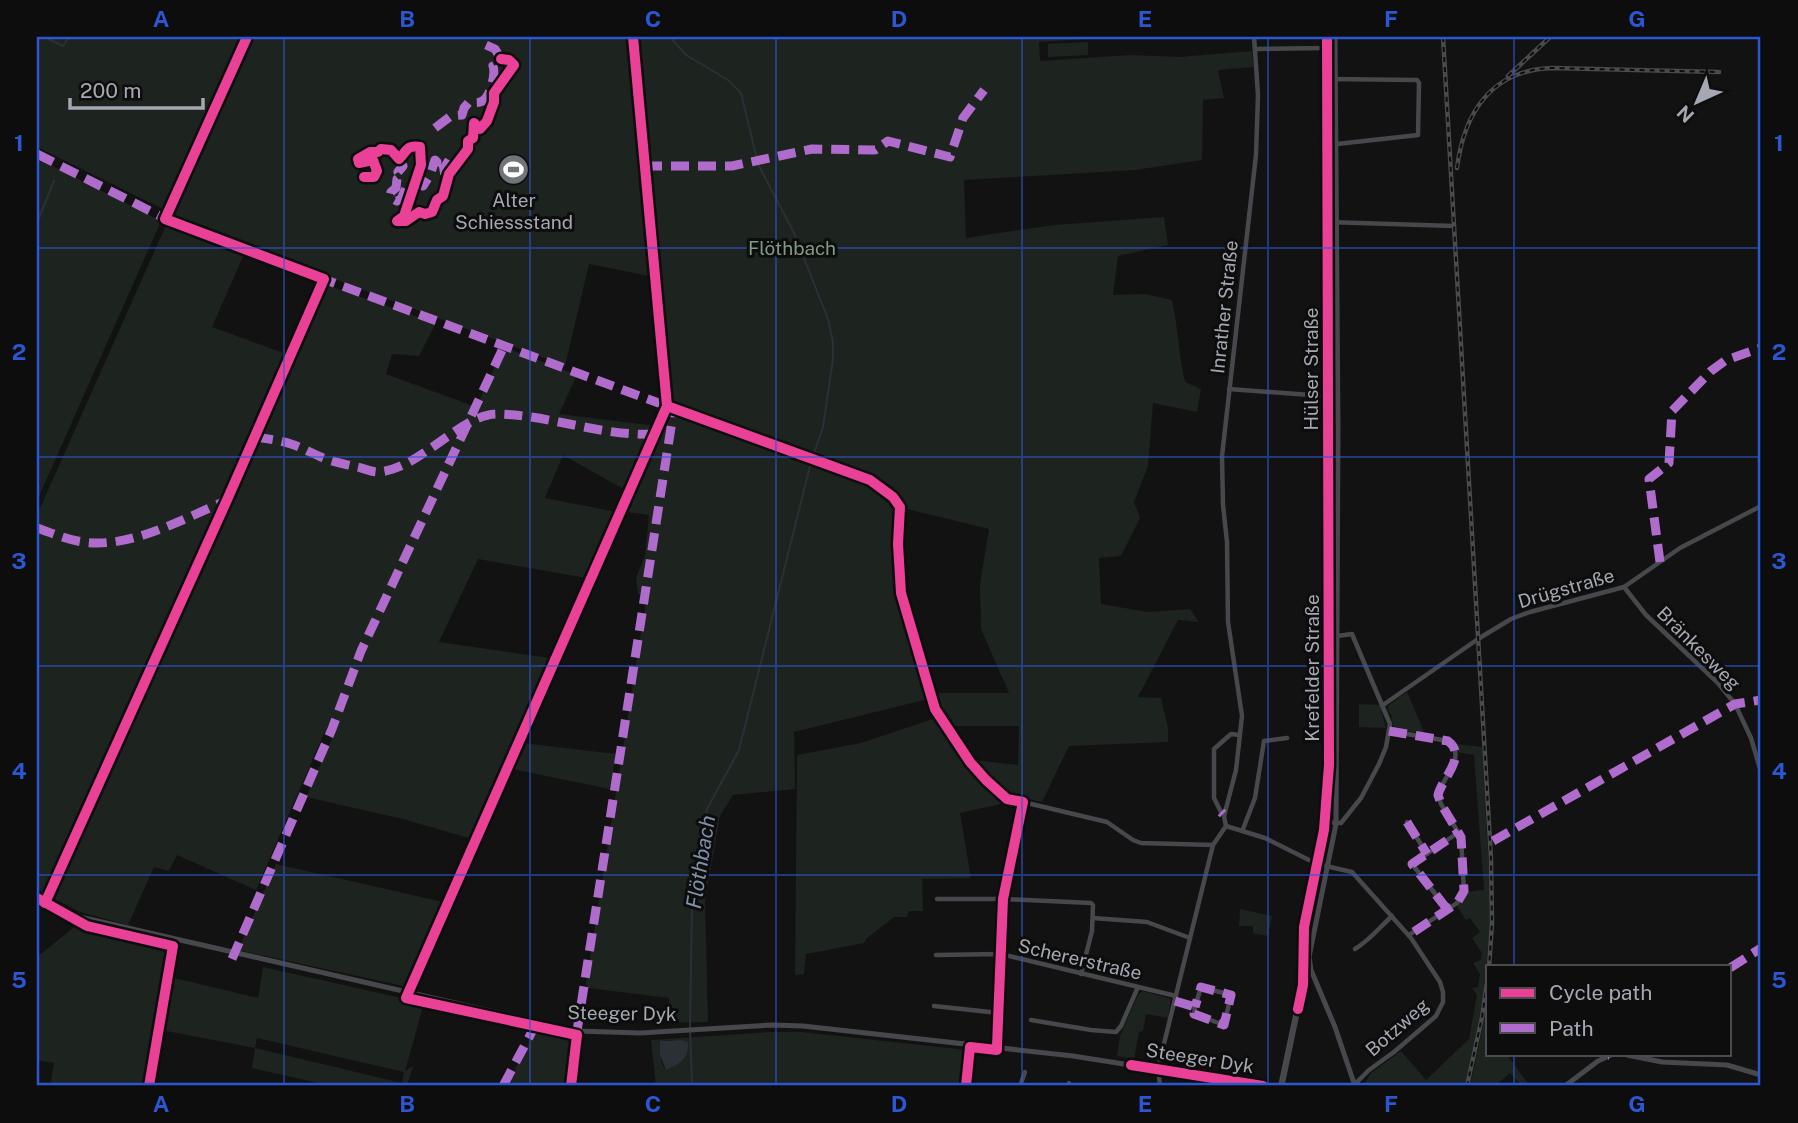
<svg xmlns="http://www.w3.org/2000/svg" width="1798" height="1123" font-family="'Public Sans',sans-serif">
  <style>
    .green { fill: #1d231e; fill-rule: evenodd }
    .water { fill: #2b3036 }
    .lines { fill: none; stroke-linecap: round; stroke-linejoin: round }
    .stream { stroke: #2b3036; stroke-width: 2 }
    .minor { stroke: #47484c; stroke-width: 4.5 }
    .tertiary { stroke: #47484c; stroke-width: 5 }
    .tram { stroke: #494a4c; stroke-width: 2 }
    .rail-casing { stroke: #494a4c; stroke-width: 4.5 }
    .rail { stroke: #0d0d0e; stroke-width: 2; stroke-dasharray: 5; stroke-linecap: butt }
    .quiet { stroke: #b06ccc; stroke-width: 9; stroke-dasharray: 18 9; stroke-linecap: butt }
    .cycleway-casing { stroke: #0d0d0e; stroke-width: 15 }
    .cycleway { stroke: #ea4096; stroke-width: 10 }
    .grid { fill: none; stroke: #2b57d4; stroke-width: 2; stroke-opacity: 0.55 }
    .labels { text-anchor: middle; stroke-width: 6; stroke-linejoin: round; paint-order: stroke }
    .poi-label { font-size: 19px; fill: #a5a8b2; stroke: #0d0d0e }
    .park-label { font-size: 19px; fill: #7f9b83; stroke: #0d0d0e }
    .street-label { font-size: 19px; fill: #a5a8b2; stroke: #0d0d0e }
    .water-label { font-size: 21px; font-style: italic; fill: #8092a9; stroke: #0d0d0e }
    .neatline { fill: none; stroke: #2b57d4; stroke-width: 2.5 }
    .grid-label { font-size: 23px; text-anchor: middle; font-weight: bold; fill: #2b57d4 }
  </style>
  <rect width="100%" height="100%" fill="#121213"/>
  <!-- green -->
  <g class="green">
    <polygon points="37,37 243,37 163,209 37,147"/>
    <polygon points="251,37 629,37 649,276 589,264 565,366 170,217"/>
    <path d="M 637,37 L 1116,37 L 1039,42 L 1040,61 L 1130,55 L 1179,57 L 1252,51 L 1253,67 L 1218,70 L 1224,98 L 1203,100 L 1202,160 L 1135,170 L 964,180 L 966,238 L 1054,225 L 1164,217 L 1168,245 L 1118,256 L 1113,295 L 1144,294 L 1172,300 C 1178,328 1179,355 1185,382 L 1201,389 L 1197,412 L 1153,403 L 1148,466 L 1134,502 L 1140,518 L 1121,556 L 1099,558 L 1101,604 L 1148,612 L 1190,609 L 1199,622 L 1178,620 L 1138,697 L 1161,698 L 1168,728 L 1168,742 L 1069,746 L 1042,802 L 1008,795 L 973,760 L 1018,765 L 1019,726 L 947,726 L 931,693 L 1009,693 L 981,629 L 980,584 L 989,529 L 903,508 L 895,496 C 898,528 893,561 900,593 C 907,629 918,664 928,699 L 794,732 L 795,789 L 733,795 L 720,816 L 705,901 L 708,1022 L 667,1023 L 669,998 L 588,988 L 586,983 L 647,595 L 638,594 L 636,578 L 645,555 L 649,515 L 627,512 L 625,508 L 663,420 L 669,420 Z"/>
    <polygon points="1088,42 1088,55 1048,57 1048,44"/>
    <polygon points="37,158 161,221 37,501 40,480 37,479"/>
    <polygon points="167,223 245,252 212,327 289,355 235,477 326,285 436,323 419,356 392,354 386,374 476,407 504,347 577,375 559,414 657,426 627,491 563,455 545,498 617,512 586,578 478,559 439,642 550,658 472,839 403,819 306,797 334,734 325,731 256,890 177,855 169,871 154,867 128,925 80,912 37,890 37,515"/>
    <polygon points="1407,692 1425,734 1394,729 1391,717 1393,716 1389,713 1388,706"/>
    <polygon points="1359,704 1380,705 1386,728 1359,727"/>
    <polygon points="936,718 969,764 1005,803 960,813 971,878 922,879 923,911 909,911 907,917 894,917 866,939 864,943 806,954 804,974 795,975 797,755 861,743"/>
    <polygon points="522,743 616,754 610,789 512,769"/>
    <polygon points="1456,744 1482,747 1490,888 1490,926 1483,1000 1465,1086 1439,1086 1437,1084 1434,1086 1363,1086 1371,1073 1401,1051 1426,1080 1469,1039 1477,995 1472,988 1478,987 1480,974 1473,963 1481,960 1482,953 1472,938 1480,932 1470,918 1466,920 1457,906 1466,892 1484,890 1474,755 1456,752"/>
    <polygon points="276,864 443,902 408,987 238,950"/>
    <polygon points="1240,909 1272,916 1268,936 1253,933 1253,926 1239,926"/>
    <polygon points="77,925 169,947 145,1086 50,1086 54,1063 37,1060 37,957"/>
    <path d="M 263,967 L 424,1003 L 405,1071 L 413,1066 L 407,1086 L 331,1086 L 252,1068 L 255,1048 L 161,1030 L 170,977 L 258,998 ZM 257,1038 L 404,1072 L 402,1083 L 255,1048 Z"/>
    <polygon points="1143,991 1171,999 1168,1018 1146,1014 1143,1031 1139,1032 1134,1059 1117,1056 1120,1036 1138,995"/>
    <polygon points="1488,1014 1488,1055 1507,1055 1530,1086 1522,1086 1510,1073 1495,1086 1470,1086 1485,1016"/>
    <polygon points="537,1028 574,1035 568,1086 506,1086"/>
    <path d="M 771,1032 L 801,1032 L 967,1050 L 963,1086 L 656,1086 L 651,1040 ZM 667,1040 L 682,1040 L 688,1043 L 673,1066 L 666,1070 C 658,1061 661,1050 667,1040 Z"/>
  </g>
  <!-- water -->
  <path class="water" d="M 682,1040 L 688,1042 C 689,1061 678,1064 666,1070 L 660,1055 L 660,1041 Z"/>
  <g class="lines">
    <!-- stream -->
    <g class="stream">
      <polyline points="44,37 63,46 69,37"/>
      <polyline points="670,37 686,55 728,80 741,93 758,164 794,233 828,319 833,342 833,359 823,427 811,462 739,750 707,809 692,905 690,1027 692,1086"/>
      <polyline points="37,223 54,181"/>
    </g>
    <!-- minor -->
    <g class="minor">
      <polyline points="1255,49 1327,48"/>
      <polyline points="1327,79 1417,80 1419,83 1418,135 1337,144"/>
      <polyline points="1327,222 1454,226"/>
      <polyline points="1229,389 1338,397"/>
      <polyline points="810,457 814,458"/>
      <polyline points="1624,587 1646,615 1718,683 1735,704 1751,738 1761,772"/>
      <polyline points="1383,705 1478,639 1511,619 1530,612 1624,587 1680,548 1761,506"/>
      <path d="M 1389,731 L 1448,741 C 1468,756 1442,778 1438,795 L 1441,804 L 1461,837 L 1464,891 L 1457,903 L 1409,935"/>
      <polyline points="1221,812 1214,798 1214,749 1231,734 1240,735"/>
      <polyline points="1325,822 1341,823 1361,798 1379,764 1386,747 1390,724 1352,634 1337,636"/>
      <polyline points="1407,822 1427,854"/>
      <polyline points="1226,826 1265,838 1317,864 1352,872 1411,938 1440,982 1443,992 1443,1002 1436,1016 1394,1052 1369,1070 1354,1085"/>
      <polyline points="1243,829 1255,798 1264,741 1287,738"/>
      <polyline points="937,899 1003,899 1091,903 1093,905 1092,931 1081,974"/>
      <polyline points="1447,909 1412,864 1459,832"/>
      <polyline points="1093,918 1147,922 1190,938"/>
      <path d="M 1355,949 C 1370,940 1379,928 1392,916"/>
      <polyline points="936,955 1001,954 1176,996"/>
      <polyline points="1175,1001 1195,1007 1194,1014 1224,1025 1231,995 1201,987 1195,1007"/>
      <polyline points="934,1006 999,1013"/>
      <polyline points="1031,1020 1091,1030 1116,1032 1121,1026 1138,987"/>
      <polyline points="997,1046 1003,899 1023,802 1107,822 1133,840 1141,843 1213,845"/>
      <polyline points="571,1086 577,1031"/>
      <polyline points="966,1086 970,1043"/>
      <polyline points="1020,1086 1025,1072"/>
      <polyline points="1067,1086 1069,1083"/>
      <polyline points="1160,1086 1158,1068 1213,845 1226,826 1224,816 1236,770 1242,716 1228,622 1227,542 1223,505 1222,456 1256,155 1258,95 1254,37"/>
    </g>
    <!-- tertiary -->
    <g class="tertiary">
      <polyline points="1335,37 1338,429 1336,824 1309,957 1311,970 1335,1027 1355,1086"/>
      <polyline points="37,893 80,917 577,1031 640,1033 772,1025 803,1026 1073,1056 1263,1086"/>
      <polyline points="1627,1055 1662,1062 1727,1065 1761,1075"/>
      <polyline points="1282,1086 1303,985 1304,927 1324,830 1329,765 1327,37"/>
      <polyline points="1565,1086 1598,1061 1611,1055"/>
    </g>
    <!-- tram -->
    <polyline class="tram" points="1279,1086 1306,959 1307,929 1325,852 1332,798 1331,37"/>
    <defs>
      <g id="rail">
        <polyline points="1443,37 1491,859 1492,923 1489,967"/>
        <polyline points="1508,76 1549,38"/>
        <path d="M 1457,168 C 1464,113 1491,70 1552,68 L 1719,72"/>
        <polyline points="1467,1086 1482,1017 1488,976"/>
      </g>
    </defs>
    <!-- rail casing -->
    <use href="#rail" class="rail-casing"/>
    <!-- rail -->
    <use href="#rail" class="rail"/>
    <!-- quiet -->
    <g class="quiet">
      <polyline points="486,45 495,49 501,59"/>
      <path d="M 435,128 L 451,116 L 462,115 L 464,108 L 469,102 C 472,102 476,103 480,102 C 490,100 496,74 493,66 L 500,63 L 501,59"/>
      <polyline points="37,154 170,221"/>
      <polyline points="397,158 403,166 398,172 401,176 397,179 396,188 391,192 390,197 397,201 401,199 406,188"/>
      <polyline points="644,166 732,166 812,149 875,150 888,141 950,157 963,118 984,90"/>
      <polyline points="416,180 423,186 430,175 435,160 437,162 435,170 437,171 443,170 449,160"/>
      <polyline points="318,277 672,408"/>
      <path d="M 255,437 C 267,439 280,440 291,444 C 301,447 311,453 321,457 C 332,462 345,464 357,467 C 363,468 371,472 378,472 C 419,470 461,414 497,414 C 551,415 602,437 656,434"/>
      <path d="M 37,528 C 52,533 67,540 83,542 C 131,549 184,518 226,501"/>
      <polyline points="1660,562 1649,479 1669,463 1672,411 1711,371 1726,360 1761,348"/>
      <path d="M 1389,731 L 1448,741 C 1468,756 1442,778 1438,795 L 1441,804 L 1461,837 L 1464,891 L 1457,903 L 1409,935"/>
      <polyline points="1221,812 1223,814"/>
      <polyline points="1407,822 1427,854"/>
      <polyline points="1493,841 1735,704 1761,700"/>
      <polyline points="1447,909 1412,864 1459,832"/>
      <polyline points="232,959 332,729 361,651 505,344"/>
      <polyline points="1730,968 1761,948"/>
      <polyline points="1175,1001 1195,1007 1194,1014 1224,1025 1231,995 1201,987 1195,1007"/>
      <polyline points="577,1031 672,421 672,412 667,406"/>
      <polyline points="1608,1055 1609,1055"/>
      <polyline points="503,1086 535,1026 535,1022"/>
    </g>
    <defs>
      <g id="cycleway">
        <path d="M 364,177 L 374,177 L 377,171 L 373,160 L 359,163 L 358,159 L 370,152 L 378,152 L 381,149 L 391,150 L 399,159 C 406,153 406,144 420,147 L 421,165 L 404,216 L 397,221 L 406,221 L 419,212 L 425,214 L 432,212 L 437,200 L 443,196 L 449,174 L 468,149 L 468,141 L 473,138 L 474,123 L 480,129 L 487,121 L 494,102 L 494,93 L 514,65 L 509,60 L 501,59"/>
        <polyline points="667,406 870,480 893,497 900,507 898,544 901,593 935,709 970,762 986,780 1007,799 1023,802 1003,899 997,1046 997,1050 970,1047 966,1086"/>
        <polyline points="37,898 87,926 173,946 149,1086"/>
        <polyline points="45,903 227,500 324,279 165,219 247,37"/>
        <polyline points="1298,1009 1303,985 1304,927 1324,830 1329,765 1327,37"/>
        <polyline points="1131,1065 1263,1086"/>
        <polyline points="571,1086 577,1035 406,998 667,406 633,37"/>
      </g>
    </defs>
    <!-- cycleway casing -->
    <use href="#cycleway" class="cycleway-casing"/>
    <!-- cycleway -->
    <use href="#cycleway" class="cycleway"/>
  </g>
  <!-- grid -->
  <path class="grid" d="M 284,37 L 284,1086M 530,37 L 530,1086M 776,37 L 776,1086M 1022,37 L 1022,1086M 1268,37 L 1268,1086M 1514,37 L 1514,967M 37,248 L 1761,248M 37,457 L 1761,457M 37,666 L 1761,666M 37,875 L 1761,875M 1514,1055 L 1514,1086"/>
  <!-- icons -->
  <defs>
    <symbol id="stadium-disc" viewBox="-11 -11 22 22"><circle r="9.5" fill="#72747a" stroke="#0d0d0e"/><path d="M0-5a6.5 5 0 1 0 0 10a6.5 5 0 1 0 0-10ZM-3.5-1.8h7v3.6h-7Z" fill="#fff"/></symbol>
  </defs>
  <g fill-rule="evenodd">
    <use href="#stadium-disc" x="496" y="152" width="35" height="35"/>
  </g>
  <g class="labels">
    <!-- poi labels -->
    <g class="poi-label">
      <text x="514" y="207">Alter<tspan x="514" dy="22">Schiessstand</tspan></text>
    </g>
    <!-- park labels -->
    <g class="park-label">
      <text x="792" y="255">Flöthbach</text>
    </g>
    <!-- street labels -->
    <g class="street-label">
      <text transform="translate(1224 307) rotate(-84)" y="7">Inrather Straße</text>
      <text transform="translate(1311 369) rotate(-90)" y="7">Hülser Straße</text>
      <text transform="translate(1566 588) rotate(-16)" y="7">Drügstraße</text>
      <text transform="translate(1699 648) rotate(45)" y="7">Bränkesweg</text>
      <text transform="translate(1312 668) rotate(-90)" y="7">Krefelder Straße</text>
      <text transform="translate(1080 959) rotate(13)" y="7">Schererstraße</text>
      <text transform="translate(622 1013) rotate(1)" y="7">Steeger Dyk</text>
      <text transform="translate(1397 1027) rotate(-41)" y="7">Botzweg</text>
      <text transform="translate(1200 1058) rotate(9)" y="7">Steeger Dyk</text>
    </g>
    <!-- water labels -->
    <g class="water-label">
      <text transform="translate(701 862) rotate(-81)" y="7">Flöthbach</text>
    </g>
  </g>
  <!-- border -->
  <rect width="1798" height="1123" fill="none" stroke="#0d0d0e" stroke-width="77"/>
  <!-- legend -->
  <rect x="1486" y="965" width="245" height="91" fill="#0d0d0e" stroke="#4a4b50" stroke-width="2"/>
  <rect x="1500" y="988" width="35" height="10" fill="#ea4096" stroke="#4a4b50" stroke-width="2"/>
  <text x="1549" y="1000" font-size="21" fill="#a5a8b2">Cycle path</text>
  <rect x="1500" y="1023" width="35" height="10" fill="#b06ccc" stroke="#4a4b50" stroke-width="2"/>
  <text x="1549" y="1036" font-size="21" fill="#a5a8b2">Path</text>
  <!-- north arrow -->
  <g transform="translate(1697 102) rotate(224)" stroke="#0d0d0e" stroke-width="5" paint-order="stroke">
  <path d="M0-5L12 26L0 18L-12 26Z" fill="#a5a8b2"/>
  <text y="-10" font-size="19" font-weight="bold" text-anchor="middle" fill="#a5a8b2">N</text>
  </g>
  <!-- scale -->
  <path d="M70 98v10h133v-10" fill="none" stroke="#a5a8b2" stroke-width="3.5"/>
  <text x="80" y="98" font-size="21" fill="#a5a8b2" stroke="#0d0d0e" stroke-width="5" paint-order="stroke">200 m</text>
  <rect x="38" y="38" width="1721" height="1046" class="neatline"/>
  <g class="grid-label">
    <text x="161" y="27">A</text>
    <text x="407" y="27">B</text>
    <text x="653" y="27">C</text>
    <text x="899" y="27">D</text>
    <text x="1145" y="27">E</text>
    <text x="1391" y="27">F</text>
    <text x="1637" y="27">G</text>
    <text x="19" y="151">1</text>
    <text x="1779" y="151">1</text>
    <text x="19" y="360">2</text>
    <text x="1779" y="360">2</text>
    <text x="19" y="569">3</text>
    <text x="1779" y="569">3</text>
    <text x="19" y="779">4</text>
    <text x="1779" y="779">4</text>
    <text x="19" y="988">5</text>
    <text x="1779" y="988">5</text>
    <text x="161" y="1112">A</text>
    <text x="407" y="1112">B</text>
    <text x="653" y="1112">C</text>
    <text x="899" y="1112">D</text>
    <text x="1145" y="1112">E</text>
    <text x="1391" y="1112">F</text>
    <text x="1637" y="1112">G</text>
  </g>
</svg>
